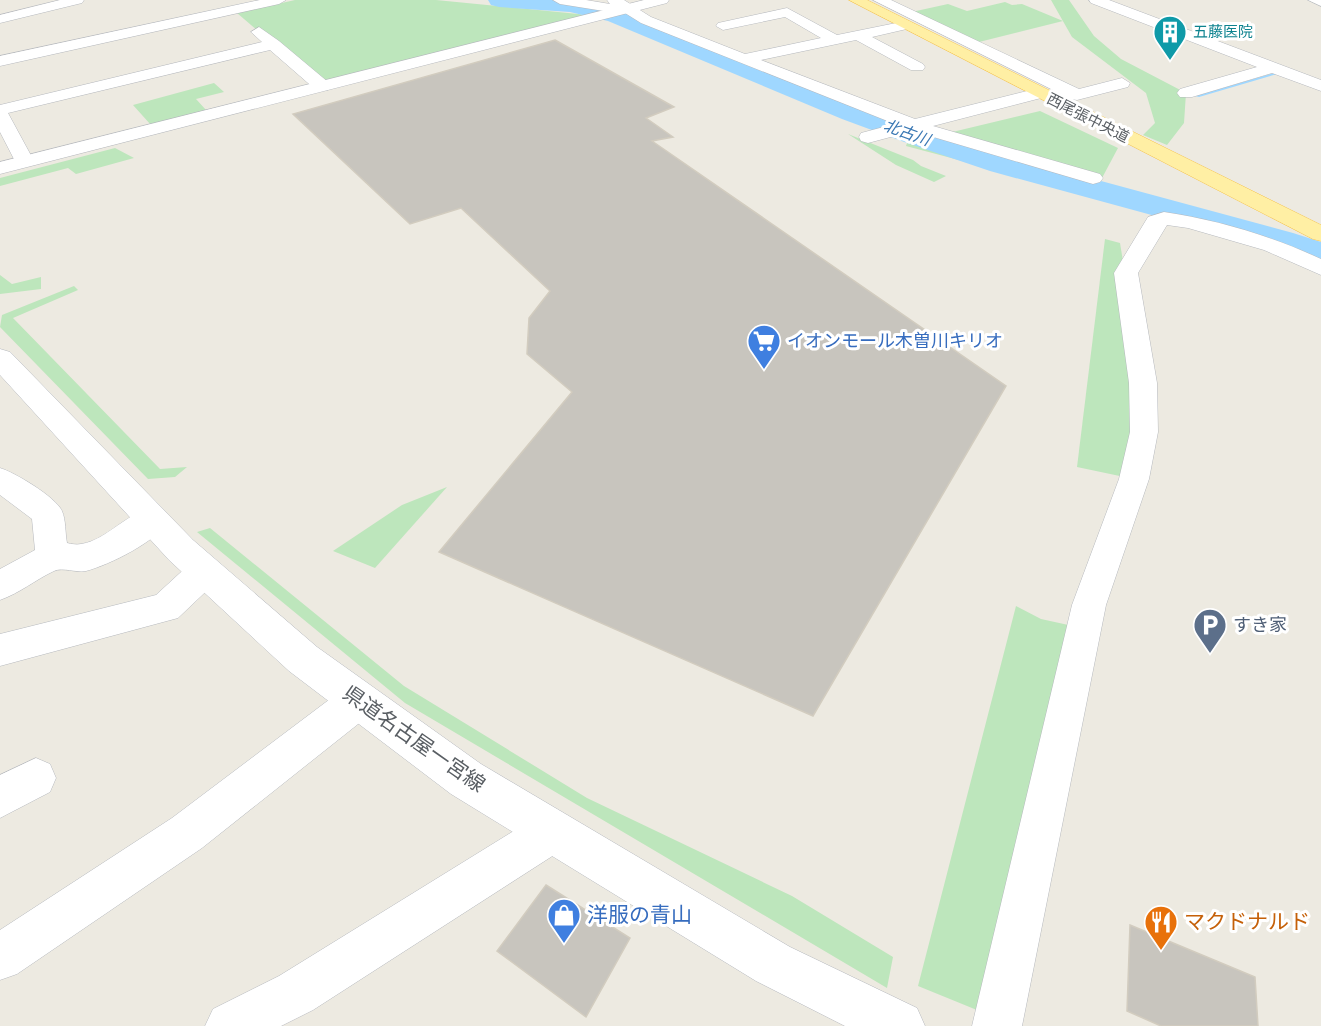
<svg xmlns="http://www.w3.org/2000/svg" width="1321" height="1026" font-family="Poppins,'Noto Sans JP',sans-serif">
  <style>
    .green { fill: #bde6bc }
    .lines { fill: none; stroke-linecap: round; stroke-linejoin: round }
    .stream { fill: #9fd7ff; fill-rule: evenodd }
    .river { fill: #9fd7ff; fill-rule: evenodd }
    .building { fill: #c8c5be; stroke: #d2ccbf; stroke-width: 1.5 }
    .minor-casing { stroke: #b6b9be; stroke-width: 1 }
    .tertiary-casing { stroke: #b6b9be; stroke-width: 1 }
    .secondary-casing { stroke: #b5b8be; stroke-width: 1 }
    .primary-casing { stroke: #f6c551; stroke-width: 1 }
    .minor { fill: #fff; fill-rule: evenodd }
    .tertiary { fill: #fff; fill-rule: evenodd }
    .secondary { fill: #fff; fill-rule: evenodd }
    .primary { fill: #ffefa4; fill-rule: evenodd }
    .labels { text-anchor: middle; stroke-width: 6; stroke-linejoin: round; paint-order: stroke }
    .far-culture-label { font-size: 15px; fill: #0d838f; stroke: #fff; text-anchor: start }
    .far-street-label { font-size: 15px; fill: #595e63; stroke: #fff }
    .far-water-label { font-size: 16px; font-style: italic; fill: #3a78b4; stroke: #fff }
    .shop-label { font-size: 18px; fill: #366cbe; stroke: #fff; text-anchor: start }
    .service-label { font-size: 18px; fill: #4e5e75; stroke: #fff; text-anchor: start }
    .near-street-label { font-size: 21px; fill: #595e63; stroke: #fff }
    .near-shop-label { font-size: 21px; fill: #366cbe; stroke: #fff; text-anchor: start }
    .near-food-label { font-size: 21px; fill: #c56008; stroke: #fff; text-anchor: start }
  </style>
  <rect width="100%" height="100%" fill="#edeae1"/>
  <!-- green -->
  <g class="green">
    <polygon points="295,0 436,0 598,16 322,86 237,13"/>
    <polygon points="1051,0 1069,0 1094,36 1121,59 1186,93 1184,123 1167,145 1143,135 1155,123 1146,93 1072,37"/>
    <polygon points="1005,2 1012,5 1022,4 1063,21 975,43 907,13 948,4 967,11"/>
    <polygon points="214,83 224,92 196,99 206,110 151,125 133,105"/>
    <polygon points="1040,111 1118,148 1102,178 944,134"/>
    <polygon points="848,134 913,160 921,166 946,176 934,182 896,165"/>
    <polygon points="908,140 1069,185 1068,189 906,146"/>
    <polygon points="115,148 134,158 76,174 68,168 0,186 0,178"/>
    <polygon points="1105,239 1120,243 1143,383 1134,479 1077,467"/>
    <polygon points="0,275 12,284 41,277 41,289 0,294"/>
    <polygon points="74,286 78,290 13,318 160,469 187,467 175,477 148,479 0,327 2,315"/>
    <polygon points="447,487 375,568 333,551 402,505"/>
    <polygon points="210,528 404,686 587,798 792,896 893,957 887,988 405,703 197,532"/>
    <polygon points="1016,606 1041,619 1073,626 999,1019 918,986"/>
  </g>
  <g class="lines">
    <!-- stream -->
    <polygon class="stream" points="1277,72 1286,76 1284,77 1277,74 1199,97 1195,96"/>
    <!-- river -->
    <polygon class="river" points="488,0 577,0 624,11 862,107 927,131 1012,157 1293,233 1321,242 1321,265 1269,247 990,171 907,143 842,119 608,21 570,12 499,7 491,5"/>
  </g>
  <!-- building -->
  <g class="building">
    <polygon points="555,40 674,107 646,118 673,137 652,141 1006,386 813,716 439,552 572,392 527,354 529,318 550,291 461,208 410,224 293,114"/>
    <polygon points="546,885 630,938 586,1017 497,951"/>
    <polygon points="1130,925 1255,977 1258,1026 1161,1026 1127,1011"/>
  </g>
  <g class="lines">
    <defs>
      <g id="minor">
        <polygon points="60,0 84,0 82,3 0,23 0,15"/>
        <polygon points="260,0 286,0 279,4 0,66 0,56"/>
        <polygon points="553,0 586,0 610,4 607,0 624,0 651,17 745,54 821,38 785,17 723,30 716,26 718,23 787,8 837,35 906,21 911,22 913,25 911,28 872,37 923,64 925,67 923,70 911,70 856,40 761,60 915,119 1039,88 1045,89 1048,93 1045,97 933,126 1100,174 1103,178 1100,182 1093,184 913,131 868,143 861,141 859,137 861,133 895,124 641,23 617,8 610,12 560,4"/>
        <polygon points="873,0 891,0 1079,89 1122,78 1130,83 1128,87 1077,100 1071,99"/>
        <polygon points="1089,0 1109,0 1321,80 1321,91 1272,73 1192,97 1180,97 1177,93 1180,89 1257,67 1091,3"/>
        <polygon points="1308,0 1321,0 1321,6"/>
        <polygon points="259,27 279,41 328,82 330,86 328,90 316,90 270,50 8,113 34,161 31,165 17,165 0,132 0,105 262,42 251,32"/>
        <path d="M 1164,212 C 1218,220 1271,236 1321,259 L 1321,275 L 1264,250 L 1188,228 L 1167,225 L 1138,273 L 1157,383 L 1158,432 L 1149,479 L 1106,605 L 1022,1026 L 972,1026 L 1072,605 L 1119,479 L 1130,432 L 1129,383 L 1114,273 L 1148,217 Z"/>
        <path d="M 0,468 C 14,472 56,497 62,511 C 66,520 65,533 67,543 C 71,544 77,545 81,544 C 111,540 134,501 164,511 L 169,520 C 158,541 109,565 86,571 C 76,573 63,567 54,571 C 35,580 20,593 0,600 L 0,569 L 35,550 L 32,519 L 0,495 Z"/>
        <polygon points="205,557 217,561 222,571 217,581 178,618 0,666 0,634 156,595 193,561"/>
        <polygon points="359,682 372,687 378,700 372,713 202,848 17,974 0,980 0,930 172,818 346,687"/>
        <polygon points="36,758 50,764 56,778 50,792 0,818 0,775"/>
        <polygon points="553,810 568,816 574,831 568,846 313,1010 281,1026 205,1026 213,1009 279,976 538,816"/>
      </g>
      <polygon id="tertiary" points="644,0 669,0 667,3 0,174 0,162"/>
      <polygon id="secondary" points="0,349 10,352 193,540 317,647 481,764 790,947 917,1008 925,1026 845,1026 756,981 451,794 289,671 169,560 0,375"/>
      <polygon id="primary" points="849,0 867,0 1321,225 1321,241 1313,239"/>
    </defs>
    <!-- minor casing -->
    <use href="#minor" class="minor-casing"/>
    <!-- tertiary casing -->
    <use href="#tertiary" class="tertiary-casing"/>
    <!-- secondary casing -->
    <use href="#secondary" class="secondary-casing"/>
    <!-- primary casing -->
    <use href="#primary" class="primary-casing"/>
    <!-- minor -->
    <use href="#minor" class="minor"/>
    <!-- tertiary -->
    <use href="#tertiary" class="tertiary"/>
    <!-- secondary -->
    <use href="#secondary" class="secondary"/>
    <!-- primary -->
    <use href="#primary" class="primary"/>
  </g>
  <!-- icons -->
  <defs>
    <symbol id="building-pin" viewBox="-11 -11 22 30"><path d="M0 17L-7.5 6A9.5 9.5 0 1 1 7.5 6Z" fill="#0f9aa8" stroke="#fff"/><path d="M-4-6H4V6H1V3H-1V6H-4ZM-2.5-4.3h1.7v1.8h-1.7ZM.8-4.3h1.7v1.8H.8ZM-2.5-1h1.7V.8h-1.7ZM.8-1h1.7V.8H.8Z" fill="#fff"/></symbol>
    <symbol id="supermarket-pin" viewBox="-11 -11 22 30"><path d="M0 17L-7.5 6A9.5 9.5 0 1 1 7.5 6Z" fill="#3f7fe0" stroke="#fff"/><path d="M-6-5.5h2.5l.6 2H6L4.5 2H-2.5L-4.4-4H-6ZM-1.5 3.2a1.3 1.3 0 1 0 .1 0ZM3 3.2a1.3 1.3 0 1 0 .1 0Z" fill="#fff"/></symbol>
    <symbol id="parking-pin" viewBox="-11 -11 22 30"><path d="M0 17L-7.5 6A9.5 9.5 0 1 1 7.5 6Z" fill="#5c6f8a" stroke="#fff"/><path d="M-3.5-5.5H1a3.5 3.5 0 0 1 0 7H-1V5.5H-3.5ZM-1-3.4V-.6H.8a1.4 1.4 0 0 0 0-2.8Z" fill="#fff"/></symbol>
    <symbol id="shop-pin" viewBox="-11 -11 22 30"><path d="M0 17L-7.5 6A9.5 9.5 0 1 1 7.5 6Z" fill="#3f7fe0" stroke="#fff"/><path d="M-5-2.5h2.3a2.7 3.5 0 0 1 5.4 0H5L5.5 6h-11ZM-1.5-2.5h3a1.5 2.3 0 0 0-3 0Z" fill="#fff"/></symbol>
    <symbol id="restaurant-pin" viewBox="-11 -11 22 30"><path d="M0 17L-7.5 6A9.5 9.5 0 1 1 7.5 6Z" fill="#e8710a" stroke="#fff"/><path d="M-5-6h1v4h1v-4h1v4h1v-4h1v5L-1.5 .5V6h-2V.5L-5-1ZM5-6V6H3V1.5H1.5Q1.5-4 5-6Z" fill="#fff"/></symbol>
  </defs>
  <g fill-rule="evenodd">
    <use href="#building-pin" x="1151" y="13" width="38" height="52"/>
    <use href="#supermarket-pin" x="745" y="322" width="38" height="52"/>
    <use href="#parking-pin" x="1191" y="606" width="38" height="52"/>
    <use href="#shop-pin" x="545" y="896" width="38" height="52"/>
    <use href="#restaurant-pin" x="1142" y="903" width="38" height="52"/>
  </g>
  <g class="labels">
    <!-- far-culture labels -->
    <g class="far-culture-label">
      <text x="1193" y="37">五藤医院</text>
    </g>
    <!-- far-street labels -->
    <g class="far-street-label">
      <text transform="translate(1088 118) rotate(27)" y="5">西尾張中央道</text>
    </g>
    <!-- far-water labels -->
    <g class="far-water-label">
      <text transform="translate(907 132) rotate(20)" y="6">北古川</text>
    </g>
    <!-- shop labels -->
    <g class="shop-label">
      <text x="787" y="347">イオンモール木曽川キリオ</text>
    </g>
    <!-- service labels -->
    <g class="service-label">
      <text x="1233" y="631">すき家</text>
    </g>
    <!-- near-street labels -->
    <g class="near-street-label">
      <text transform="translate(414 739) rotate(35)" y="7">県道名古屋一宮線</text>
    </g>
    <!-- near-shop labels -->
    <g class="near-shop-label">
      <text x="587" y="922">洋服の青山</text>
    </g>
    <!-- near-food labels -->
    <g class="near-food-label">
      <text x="1184" y="929">マクドナルド</text>
    </g>
  </g>
</svg>
